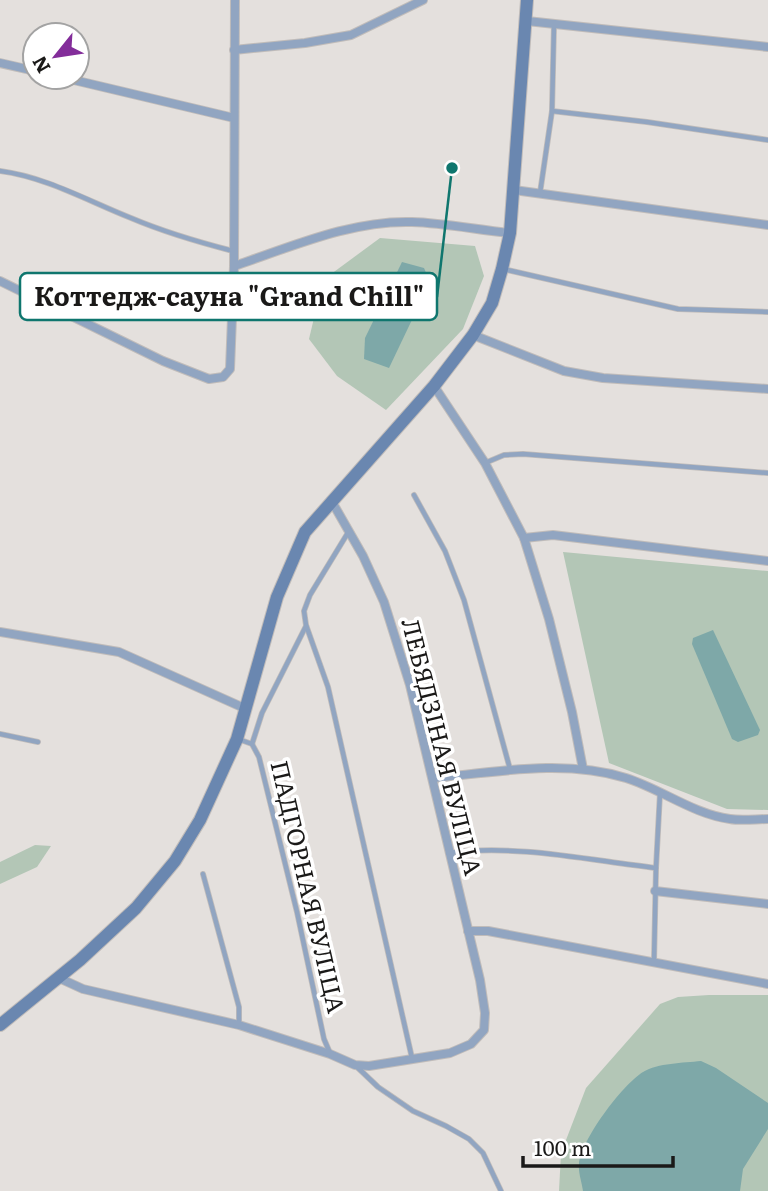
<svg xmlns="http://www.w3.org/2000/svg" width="768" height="1191" font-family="Literata,serif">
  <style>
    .green { fill: #b3c6b6 }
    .water { fill: #7ea8a8 }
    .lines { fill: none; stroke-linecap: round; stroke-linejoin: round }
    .lane-casing { stroke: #c0bcba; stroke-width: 6 }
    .street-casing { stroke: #c0bcba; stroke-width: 10 }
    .secondary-casing { stroke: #c0bcba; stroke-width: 14 }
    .lane { stroke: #91a5c1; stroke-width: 4.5 }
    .street { stroke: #91a5c1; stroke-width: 8 }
    .secondary { stroke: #6a87b0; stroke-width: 12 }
    .labels { text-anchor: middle; stroke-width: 7; stroke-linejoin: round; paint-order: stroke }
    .street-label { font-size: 24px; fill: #1a1918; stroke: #fff }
    .leader { fill: none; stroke: #0f766e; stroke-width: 2.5 }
    .callout-dot { fill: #0f766e; stroke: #fff; stroke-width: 2.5 }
    .callout { fill: #fff; stroke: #0f766e; stroke-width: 2.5 }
    .callout-label { font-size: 26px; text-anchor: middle; font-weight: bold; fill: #1a1918 }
  </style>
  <rect width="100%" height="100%" fill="#e4e0dd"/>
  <!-- green -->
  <g class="green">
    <polygon points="380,238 475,246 484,276 463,329 386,410 337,376 309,339 323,280"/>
    <polygon points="563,552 768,571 768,810 727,809 609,763"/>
    <polygon points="35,845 51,846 37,867 0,884 0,862"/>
    <polygon points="709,995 768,995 768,1191 559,1191 561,1153 586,1088 660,1004 678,997"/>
  </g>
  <!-- water -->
  <g class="water">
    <polygon points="402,262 424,268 430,282 389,368 364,359 365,338"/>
    <polygon points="713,630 760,730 758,735 738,742 732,739 692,644 693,638"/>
    <path d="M 701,1061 L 716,1068 L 768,1103 L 768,1129 L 743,1169 L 740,1191 L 583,1191 C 582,1183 578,1172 579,1164 C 581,1140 622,1085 643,1072 C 658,1063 683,1063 701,1061 Z"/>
  </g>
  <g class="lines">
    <defs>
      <g id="lane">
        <polyline points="552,111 647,122 768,140"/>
        <path d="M 0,171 C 46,177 88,201 131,218 C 164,232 198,242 233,251"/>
        <polyline points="540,193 552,111 554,24"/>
        <polyline points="503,269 678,309 768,312"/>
        <polyline points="485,463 504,455 523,454 768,473"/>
        <polyline points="414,495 445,551 464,600 510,769"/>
        <polyline points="349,531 310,595 304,611 306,625 328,687 412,1058"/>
        <polyline points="0,734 38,742"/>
        <polyline points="238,739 252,744 259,757 297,912 324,1039 330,1053"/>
        <polyline points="252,744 262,713 306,626"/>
        <path d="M 448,853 C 517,844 587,860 656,868"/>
        <polyline points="203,874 239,1007 239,1024"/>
        <polyline points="654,962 656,868 660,793"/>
        <polyline points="355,1065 378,1087 413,1111 446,1126 469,1139 483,1153 501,1191"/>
      </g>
      <g id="street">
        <polyline points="527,21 768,47"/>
        <polyline points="234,50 305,43 351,35 423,0"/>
        <polyline points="0,63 35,71"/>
        <polyline points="61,77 234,118"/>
        <polyline points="514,190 768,225"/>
        <path d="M 234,266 C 291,247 351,220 412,222 C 445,223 478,230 510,233"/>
        <polyline points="0,281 163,361 209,379 223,377 230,369 234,266 235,0"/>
        <polyline points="473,335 564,371 603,378 768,389"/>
        <polyline points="434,386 485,463 524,538 549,619 572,712 583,769"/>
        <polyline points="524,538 553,535 768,561"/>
        <polyline points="0,632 119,652 244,708"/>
        <path d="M 434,778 C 496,772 565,759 626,778 C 661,789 693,814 730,819 C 742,821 756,819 768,819"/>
        <polyline points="655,891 768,904"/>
        <polyline points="468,931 488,931 768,984"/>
        <polyline points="59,978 83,989 239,1025 330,1054 355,1065 369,1066 450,1053 471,1044 484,1030 485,1013 480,980 410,685 384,602 363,556 331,500"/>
      </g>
      <polyline id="secondary" points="0,1025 80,960 136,908 175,861 200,820 237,739 277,597 305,532 434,386 473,335 492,303 502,269 510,233 527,0"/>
    </defs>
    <!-- lane casing -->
    <use href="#lane" class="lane-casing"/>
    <!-- street casing -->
    <use href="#street" class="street-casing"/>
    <!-- secondary casing -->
    <use href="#secondary" class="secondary-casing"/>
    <!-- lane -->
    <use href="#lane" class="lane"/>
    <!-- street -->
    <use href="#street" class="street"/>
    <!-- secondary -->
    <use href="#secondary" class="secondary"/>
  </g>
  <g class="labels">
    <!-- street labels -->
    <g class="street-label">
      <text transform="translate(441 747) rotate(76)" y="8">ЛЕБЯДЗІНАЯ ВУЛІЦА</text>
      <text transform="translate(307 887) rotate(77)" y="8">ПАДГОРНАЯ ВУЛІЦА</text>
    </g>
  </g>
  <!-- callouts -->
  <path class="leader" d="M452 168L437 297"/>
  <circle class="callout-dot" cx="452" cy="168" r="7"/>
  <rect class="callout" x="20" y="273" width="417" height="47" rx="7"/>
  <g class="callout-label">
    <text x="229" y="306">Коттедж-сауна "Grand Chill"</text>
  </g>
  <!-- north arrow -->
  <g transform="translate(56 56) rotate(240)"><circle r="33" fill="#ffffff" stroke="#a3a3a3" stroke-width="2"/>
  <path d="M0-5L12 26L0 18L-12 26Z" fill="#832d9a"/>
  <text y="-10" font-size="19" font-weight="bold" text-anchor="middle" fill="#1a1918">N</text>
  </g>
  <!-- scale -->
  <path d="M523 1156v10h150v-10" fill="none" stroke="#1a1918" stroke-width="3.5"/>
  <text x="534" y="1156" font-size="21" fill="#1a1918" stroke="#ffffff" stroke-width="5" paint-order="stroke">100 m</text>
</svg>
